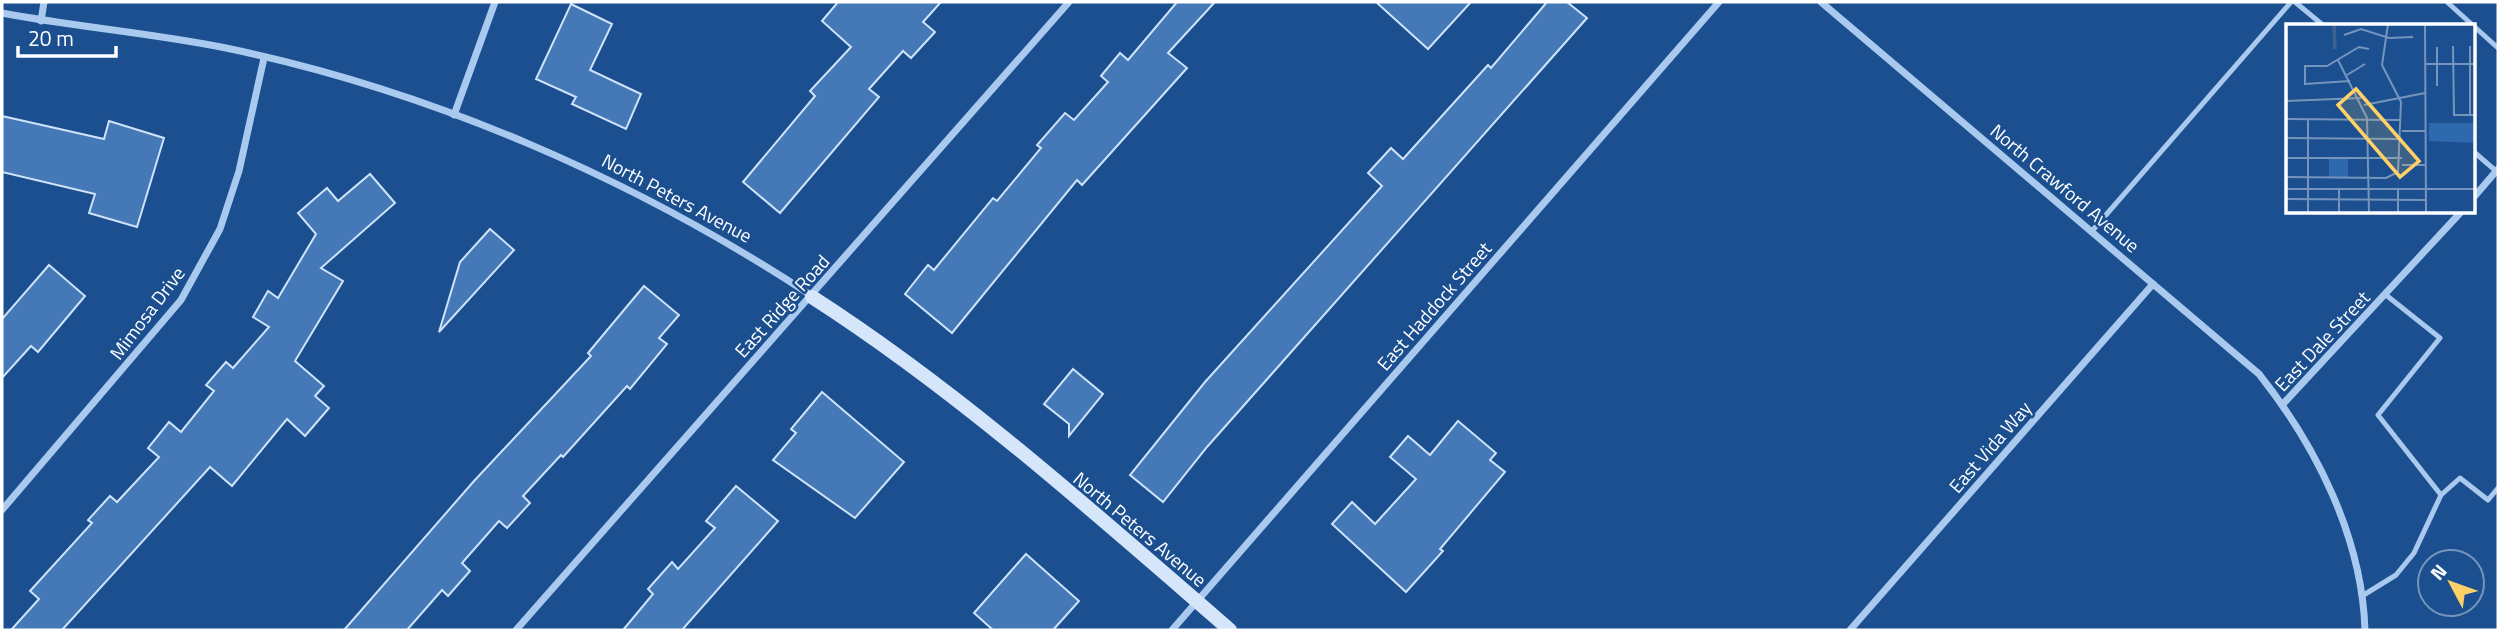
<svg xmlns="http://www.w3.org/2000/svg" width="2500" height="632" font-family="'Titillium Web',sans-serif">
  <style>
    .building { fill: #4478b7; stroke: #cfe3fa; stroke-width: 2 }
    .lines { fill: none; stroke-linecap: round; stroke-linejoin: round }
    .lane { stroke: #a9c9ee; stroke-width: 5 }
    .street { stroke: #a9c9ee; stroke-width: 7 }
    .secondary { stroke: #d6e6fa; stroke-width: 14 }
    .labels { text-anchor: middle; stroke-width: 5; stroke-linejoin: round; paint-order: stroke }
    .street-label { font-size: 19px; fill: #fff; stroke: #1b4f8f }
    .inset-river { fill: none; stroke: #3c6290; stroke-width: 3.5 }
    .inset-road { fill: none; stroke: #7695bc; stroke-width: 2 }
    .view { fill: #ffd166; fill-opacity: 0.15; stroke: #ffd166; stroke-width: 3.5 }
    .inset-edge { fill: none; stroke: #fff; stroke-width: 3.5 }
  </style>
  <rect width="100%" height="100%" fill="#1b4f8f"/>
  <!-- building -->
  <g class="building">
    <polygon points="838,2 941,2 923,22 935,32 911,58 903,51 869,89 879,97 780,213 743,182 815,96 810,91 851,47 822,21"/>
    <polygon points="1177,2 1215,2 1168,53 1187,68 1082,185 1077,180 952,333 905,294 928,265 934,270 993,198 997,201 1041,148 1037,145 1065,113 1074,120 1108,82 1101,76 1120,53 1128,60"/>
    <polygon points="1376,2 1471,2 1428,49"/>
    <polygon points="1547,2 1567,2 1587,18 1207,447 1163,502 1130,475 1205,382 1382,186 1368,173 1391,148 1403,159 1488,65 1491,68"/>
    <polygon points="571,4 612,24 590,70 641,94 626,129 572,104 576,97 536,79"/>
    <polygon points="2,116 104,139 109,121 164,138 137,227 89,213 95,194 2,172"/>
    <polygon points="370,174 395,203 321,268 343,281 295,361 324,386 315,396 329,408 305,436 287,419 232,486 210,467 62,630 11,630 39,599 30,591 92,523 88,520 110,496 117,502 159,457 148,448 169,422 181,432 214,391 206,385 226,362 233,368 269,327 253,317 268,291 278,298 316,234 298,213 327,188 338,201"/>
    <polygon points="490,229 514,250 439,332 460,262"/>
    <polygon points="49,265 85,296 38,352 31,346 2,378 2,319"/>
    <polygon points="644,286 679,315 659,338 667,344 630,389 627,386 563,457 561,455 523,496 530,503 507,528 499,521 462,563 470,571 448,596 442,590 407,630 344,630 474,481 591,356 588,353"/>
    <polygon points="1073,369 1103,394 1069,436 1069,424 1044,404"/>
    <polygon points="822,392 904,462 855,518 773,460 796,433 791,429"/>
    <polygon points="1458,421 1496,453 1490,460 1505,472 1440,549 1443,551 1406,592 1332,524 1352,502 1375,524 1416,479 1390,457 1408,436 1430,455"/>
    <polygon points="736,486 778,521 682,630 623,630 653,594 648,589 672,562 678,569 715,528 706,521"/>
    <polygon points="1026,554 1079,601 1053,630 993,630 974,613"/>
  </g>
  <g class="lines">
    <!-- lane -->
    <g class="lane">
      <polyline points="2295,2 2324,26"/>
      <polyline points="2447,2 2498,48"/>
      <polyline points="2474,152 2496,171"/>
      <polyline points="2092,231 2291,2"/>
      <polyline points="2441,495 2460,478 2488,500 2498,488"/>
      <polyline points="2362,596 2396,575 2414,553 2441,495 2378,415 2440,338 2386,295"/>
    </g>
    <!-- street -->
    <g class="street">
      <path d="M 1821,2 L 2259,374 C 2316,446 2362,537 2365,630"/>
      <path d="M 2,13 C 76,27 152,33 226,48 C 433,91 636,180 812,296"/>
      <polyline points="41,21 44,2"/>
      <polyline points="454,115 495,2"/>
      <polyline points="2474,197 2498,169"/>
      <polyline points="2283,404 2461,212"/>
      <polyline points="2,510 181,300 220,229 239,171 264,58"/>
      <polyline points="516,630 1069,2"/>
      <polyline points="1172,630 1719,2"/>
      <polyline points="1850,630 2153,284"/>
    </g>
    <!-- secondary -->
    <path class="secondary" d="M 812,297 C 960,392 1097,515 1230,630"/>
  </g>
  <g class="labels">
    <!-- street labels -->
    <g class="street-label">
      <text transform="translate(2065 188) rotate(40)" y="7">North Crawford Avenue</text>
      <text transform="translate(677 198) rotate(28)" y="7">North Peters Avenue</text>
      <text transform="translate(782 306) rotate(-48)" y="7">East Ridge Road</text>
      <text transform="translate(1434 306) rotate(-49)" y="7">East Haddock Street</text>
      <text transform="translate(147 313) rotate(-53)" y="7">Mimosa Drive</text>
      <text transform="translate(2322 341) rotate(-47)" y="7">East Dale Street</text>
      <text transform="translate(1990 447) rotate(-49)" y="7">East Vida Way</text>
      <text transform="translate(1140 529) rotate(40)" y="7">North Peters Avenue</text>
    </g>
  </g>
  <!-- overview -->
  <g transform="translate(2286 24)">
    <rect width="189" height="189" fill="#1b4f8f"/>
    <path d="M 143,99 L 189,99 L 189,119 L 143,117 ZM 43,135 L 62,135 L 62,153 L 43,153 Z" fill="#2e69ad"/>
    <path class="inset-river" d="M 48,0 L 49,25"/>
    <path class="inset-road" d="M 139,0 L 140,189M 58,11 L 75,5 L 103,14 L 127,13M 167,22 L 168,91 L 189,91M 184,22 L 184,91M 151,23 L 151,62M 52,36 L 81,94 L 83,189M 139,40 L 189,40M 61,51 L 79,40M 64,57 L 19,60 L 19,42 L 41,42 L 73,23 L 83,25M 0,77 L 75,74M 78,81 L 139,69M 0,95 L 115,96M 22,96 L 22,189M 116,107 L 140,107M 0,114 L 115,115M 0,134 L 116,134M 116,141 L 140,141M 0,153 L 100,154 L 112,148 L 115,78 L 96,41 L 102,0M 0,165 L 189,165M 112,165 L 112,189M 0,175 L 140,176M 53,189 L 53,165"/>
    <path class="view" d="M 70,65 L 133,137 L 114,153 L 52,81 Z"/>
    <rect width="189" height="189" class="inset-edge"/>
  </g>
  <!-- border -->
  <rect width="2500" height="632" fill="none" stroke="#ffffff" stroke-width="7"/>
  <!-- north arrow -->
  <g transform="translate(2451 583) rotate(311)"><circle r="33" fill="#1b4f8f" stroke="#7695bc" stroke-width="2"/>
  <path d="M0-5L12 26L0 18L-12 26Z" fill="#ffd166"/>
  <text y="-10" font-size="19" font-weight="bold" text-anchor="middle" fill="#ffffff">N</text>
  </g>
  <!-- scale -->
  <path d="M18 46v10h98v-10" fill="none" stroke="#ffffff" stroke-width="3.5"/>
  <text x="28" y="46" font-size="21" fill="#ffffff" stroke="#1b4f8f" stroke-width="5" paint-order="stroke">20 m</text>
</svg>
